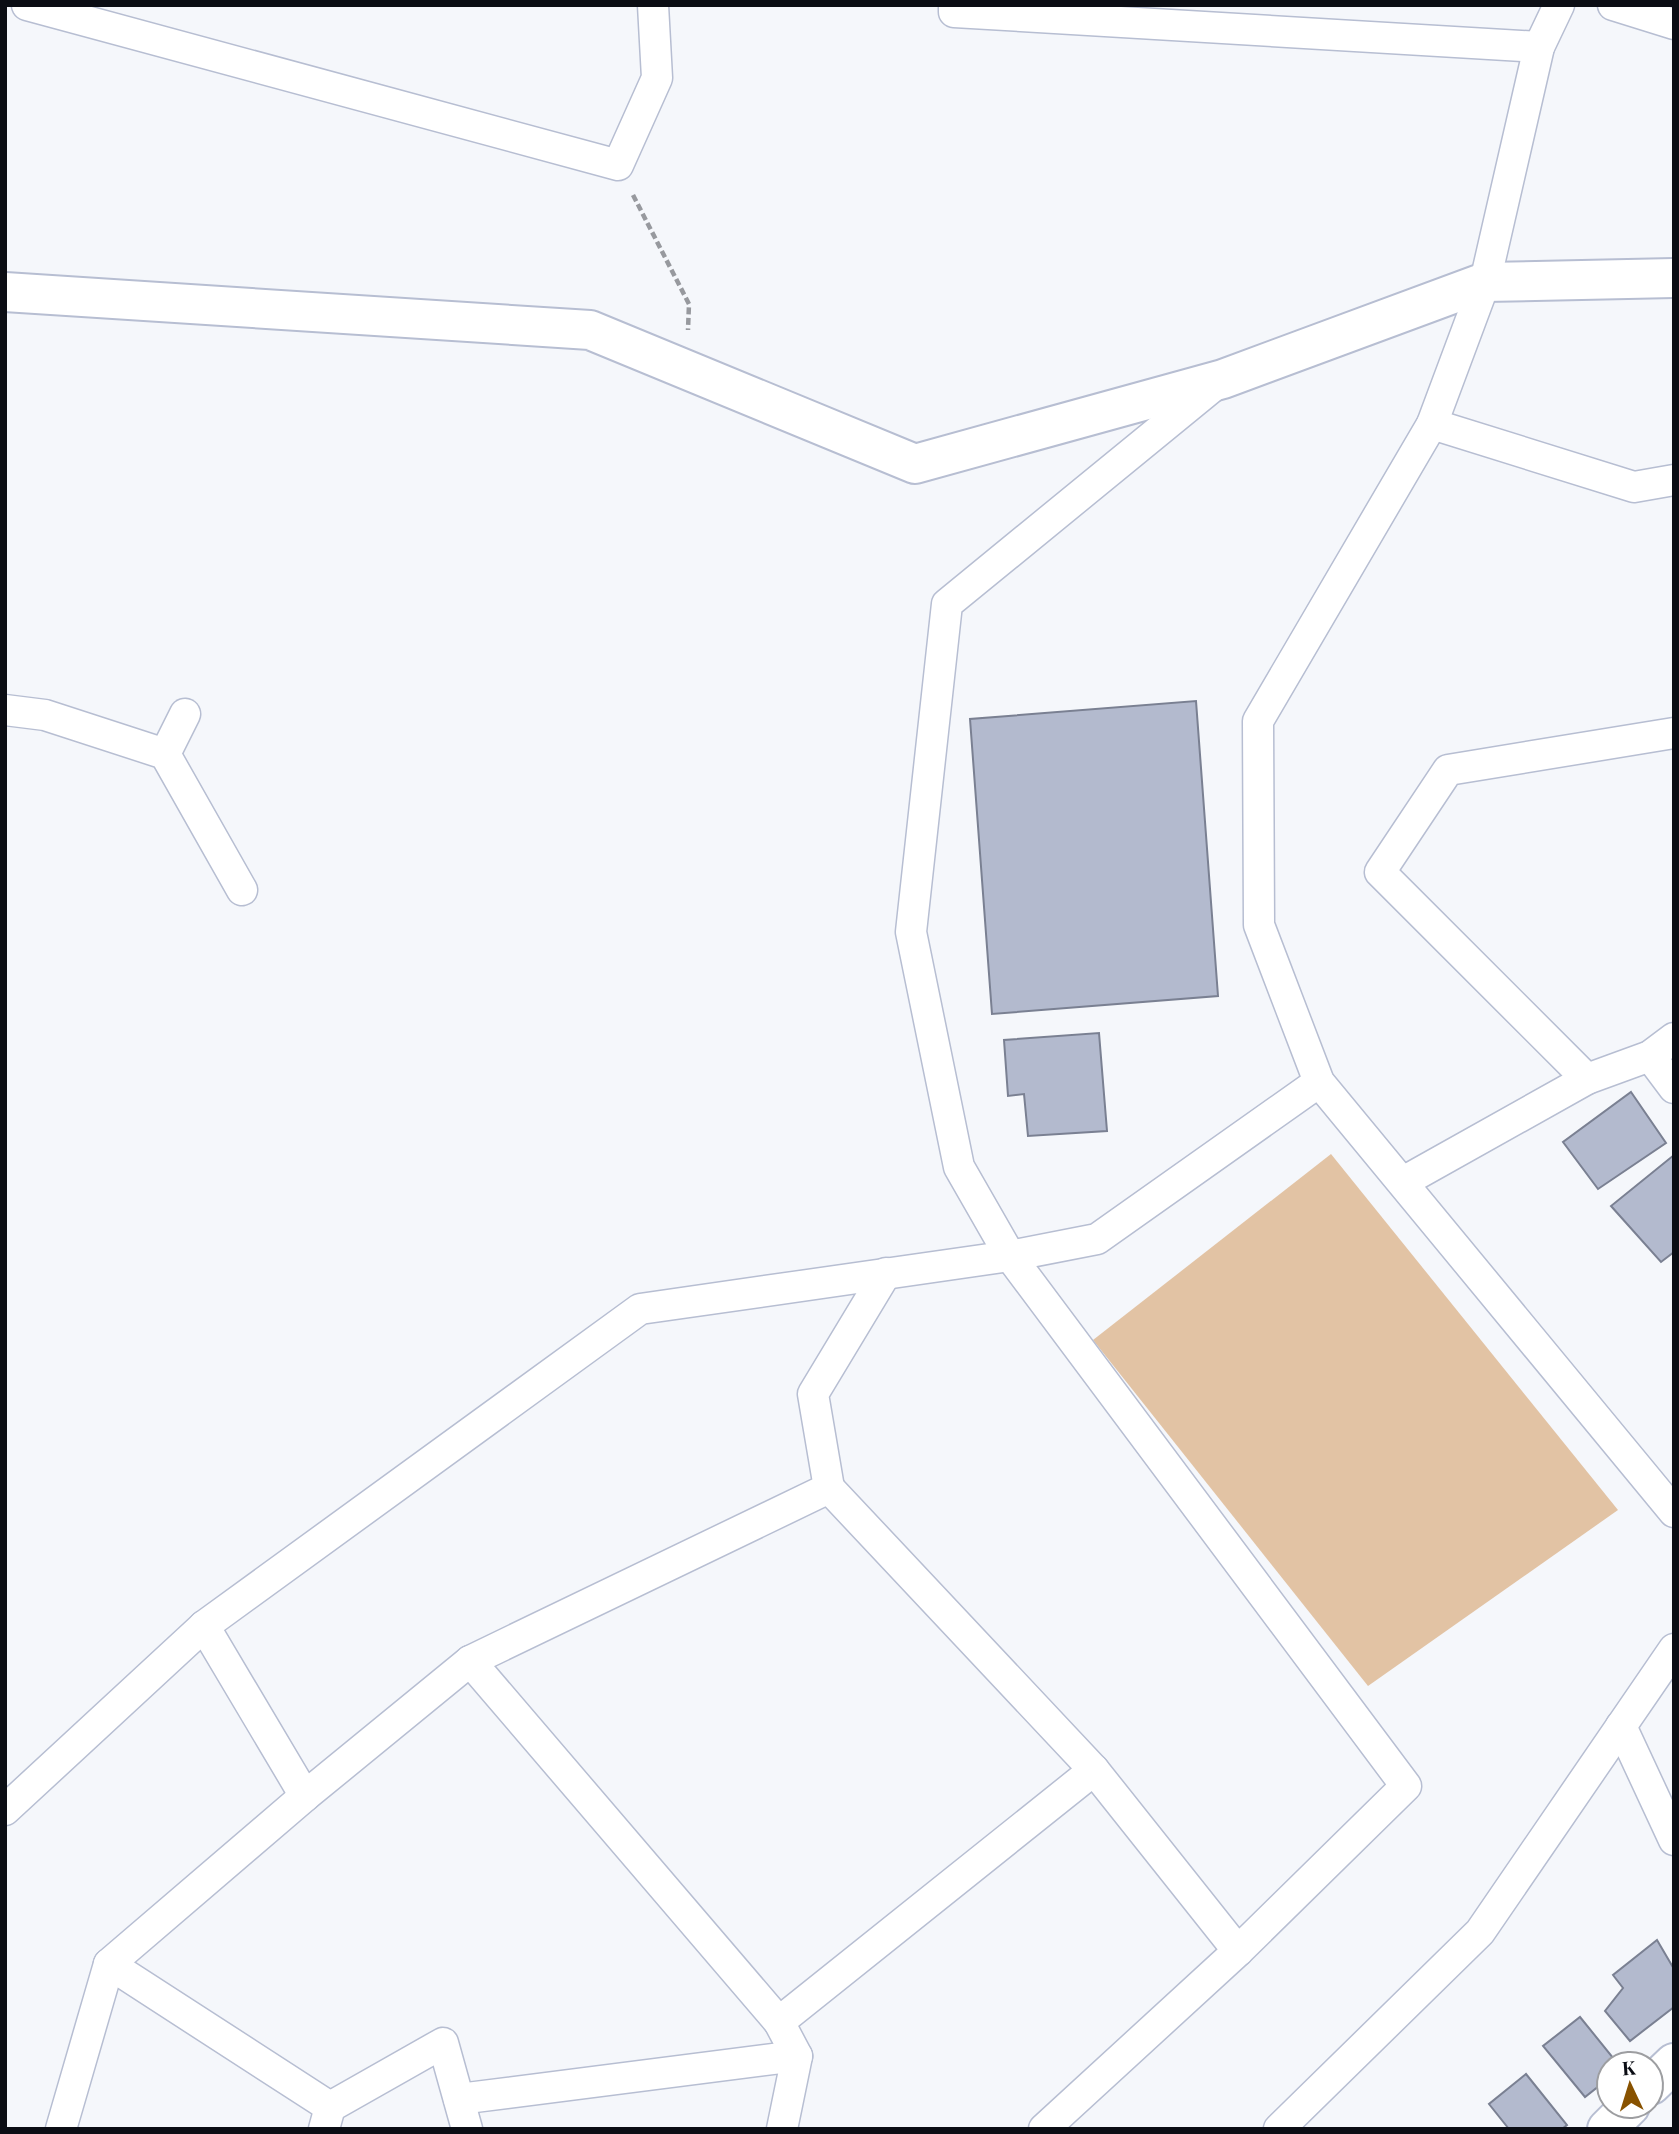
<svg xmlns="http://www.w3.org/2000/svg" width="1679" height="2134" font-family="'Playfair Display',serif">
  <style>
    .green { fill: #e2c3a4 }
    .building { fill: #b3bace; stroke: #7a8092; stroke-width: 2 }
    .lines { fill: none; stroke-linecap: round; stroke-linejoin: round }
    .street-casing { stroke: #b7bed2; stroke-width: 33 }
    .secondary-casing { stroke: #b7bed2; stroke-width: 42 }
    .path { stroke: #97999e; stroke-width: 4.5; stroke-dasharray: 7 3.5; stroke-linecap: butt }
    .street { stroke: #fff; stroke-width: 30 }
    .secondary { stroke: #fff; stroke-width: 38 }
  </style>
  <rect width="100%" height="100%" fill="#f5f7fb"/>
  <!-- green -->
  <polygon class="green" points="1331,1154 1618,1510 1368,1686 1093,1340"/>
  <!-- building -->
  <g class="building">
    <polygon points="1196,701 1218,996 992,1014 970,719"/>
    <polygon points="1099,1033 1107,1131 1028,1136 1024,1094 1008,1096 1004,1040"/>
    <polygon points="1631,1092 1666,1143 1598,1189 1563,1142"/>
    <polygon points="1674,1155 1674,1252 1661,1262 1611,1206"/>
    <polygon points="1657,1940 1674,1969 1674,2007 1630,2041 1605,2011 1623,1988 1613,1975"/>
    <polygon points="1580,2017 1618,2064 1609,2064 1609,2078 1585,2097 1543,2046"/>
    <polygon points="1526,2074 1567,2125 1562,2129 1509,2129 1489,2104"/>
  </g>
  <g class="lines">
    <defs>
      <g id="street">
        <polyline points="27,5 618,165 657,78 653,5"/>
        <polyline points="954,5 954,12 1539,47"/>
        <polyline points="1559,5 1539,47 1485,282 1432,424 1258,721 1259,925 1319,1082 1674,1512"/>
        <polyline points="1613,5 1674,24"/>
        <polyline points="1432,424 1634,487 1674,480"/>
        <polyline points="5,710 45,715 165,754 242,890"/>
        <polyline points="165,754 185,714"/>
        <polyline points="1650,1056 1674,1088"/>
        <polyline points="1587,1079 1380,872 1448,770 1674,733"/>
        <polyline points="1403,1182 1587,1079 1650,1056 1674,1038"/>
        <polyline points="829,1488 1094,1770 1238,1951"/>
        <polyline points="204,1626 305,1796"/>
        <polyline points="470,1661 779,2022"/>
        <polyline points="1621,1726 1674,1840"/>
        <polyline points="5,1810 204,1626 640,1309 1010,1256 1097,1239 1319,1082"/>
        <polyline points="109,1964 330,2107"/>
        <polyline points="459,2099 797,2056"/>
        <polyline points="61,2129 109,1964 305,1796 470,1661 829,1488 813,1394 886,1273"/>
        <polyline points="324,2129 330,2107 443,2043 467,2129"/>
        <polyline points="782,2129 797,2056 779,2022 1094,1770"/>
        <polyline points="1044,2129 1238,1951 1406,1786 1010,1256 959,1167 911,932 947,604 1216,384"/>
        <polyline points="1279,2129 1480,1932 1674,1649"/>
      </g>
      <g id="secondary">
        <polyline points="5,292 590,330 915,464 1223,379 1485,282 1674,278"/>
        <polyline points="1651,2085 1674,2063"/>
        <polyline points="1607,2129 1630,2106"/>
      </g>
    </defs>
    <!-- street casing -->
    <use href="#street" class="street-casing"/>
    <!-- secondary casing -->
    <use href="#secondary" class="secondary-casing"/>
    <!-- path -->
    <polyline class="path" points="633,195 689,304 688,330"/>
    <!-- street -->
    <use href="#street" class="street"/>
    <!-- secondary -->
    <use href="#secondary" class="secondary"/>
  </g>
  <!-- border -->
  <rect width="1679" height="2134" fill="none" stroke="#0b0d14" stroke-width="14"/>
  <!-- north arrow -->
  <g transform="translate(1630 2085) rotate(356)"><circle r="33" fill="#ffffff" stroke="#9d9ea1" stroke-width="2"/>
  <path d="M0-5L12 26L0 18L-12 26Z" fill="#885200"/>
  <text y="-10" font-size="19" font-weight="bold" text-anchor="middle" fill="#0b0d14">K</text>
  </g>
</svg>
